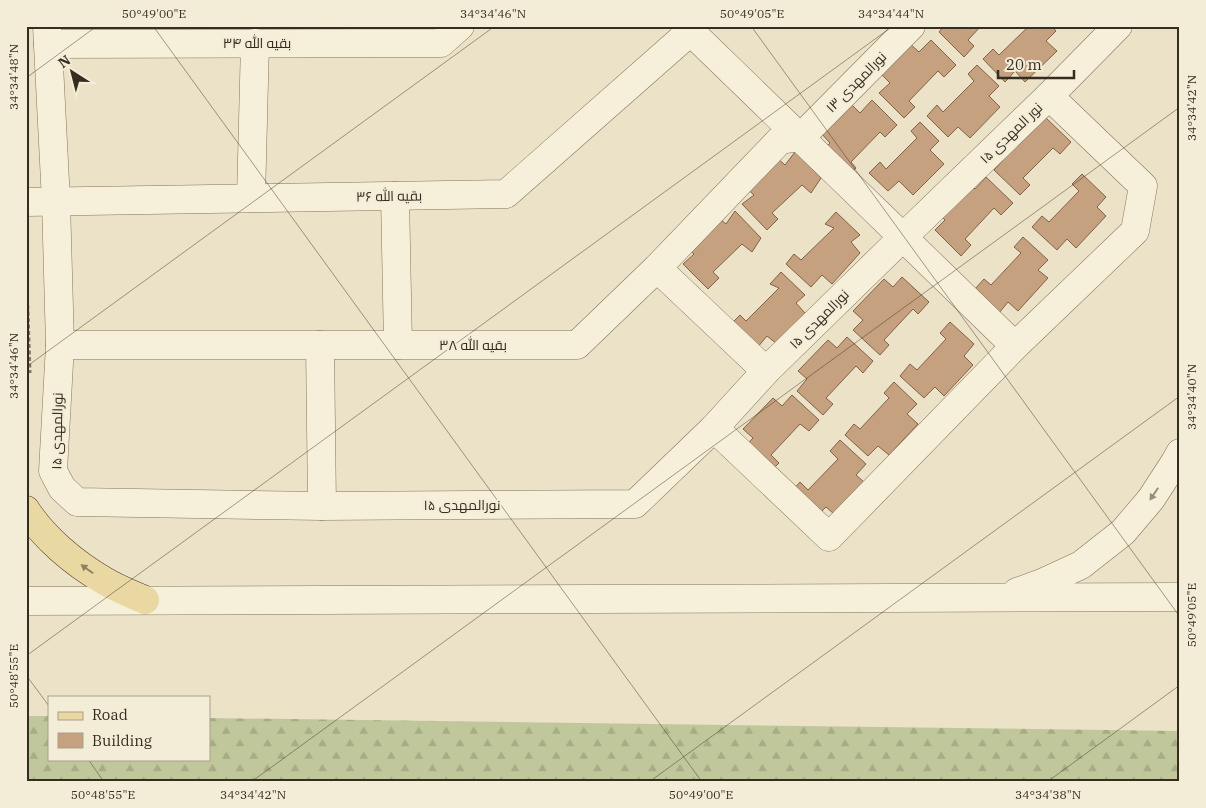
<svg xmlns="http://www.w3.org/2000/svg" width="1206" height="808" font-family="'IBM Plex Serif',Cairo,serif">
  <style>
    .forest { fill: url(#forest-firs) }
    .building { fill: #c6a180; stroke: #826146 }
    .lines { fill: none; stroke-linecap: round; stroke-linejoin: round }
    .minor-casing { stroke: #85755e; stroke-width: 29 }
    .major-casing { stroke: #534331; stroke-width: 29 }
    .path { stroke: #85755e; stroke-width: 3; stroke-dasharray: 4 2.5; stroke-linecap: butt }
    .minor { stroke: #f6efd9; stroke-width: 28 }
    .major { stroke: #ead8a2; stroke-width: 28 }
    .oneway { fill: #968e7c }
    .oneway2 { fill: #908261 }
    .ticks { fill: none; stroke: #362c20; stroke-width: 1; stroke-opacity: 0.45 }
    .labels { text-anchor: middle; stroke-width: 4; stroke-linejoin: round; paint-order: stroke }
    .street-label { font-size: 14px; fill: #362c20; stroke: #f3ecd6 }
    .neatline { fill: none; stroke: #362c20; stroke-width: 2 }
    .ticks-label { font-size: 12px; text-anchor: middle; fill: #362c20 }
  </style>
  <defs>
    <pattern id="forest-firs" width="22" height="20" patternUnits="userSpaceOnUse" patternTransform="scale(1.25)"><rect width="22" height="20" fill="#c0c89b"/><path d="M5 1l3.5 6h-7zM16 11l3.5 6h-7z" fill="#a6ac85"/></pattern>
  </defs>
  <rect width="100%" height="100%" fill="#ebe2c7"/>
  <!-- forest -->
  <polygon class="forest" points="26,716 49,716 49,759 209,759 209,718 1180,731 1180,782 26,782"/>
  <!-- building -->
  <g class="building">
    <polygon points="944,26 981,26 968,40 974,46 964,57 939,32"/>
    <polygon points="1029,26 1051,26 1056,31 1046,41 1057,51 1025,82 1015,71 1005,82 983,59 993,49 999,55"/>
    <polygon points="931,40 956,65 944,77 938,71 909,101 915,107 904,118 879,93 890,83 880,73 909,43 919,52"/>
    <polygon points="977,65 999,86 989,96 1000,107 970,138 958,127 948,137 927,116 937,105 943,112 974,81 968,74"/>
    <polygon points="872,100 897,125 885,137 880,132 851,162 856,168 845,178 820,153 830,143 821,133 850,103 860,113"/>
    <polygon points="1045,117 1071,142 1060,154 1053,148 1023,178 1030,185 1020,195 994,170 1004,159 995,151"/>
    <polygon points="920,122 939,141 930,150 944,164 913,195 899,181 888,191 869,173 880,162 886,169 917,138 911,131"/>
    <polygon points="795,152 821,178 811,193 802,185 772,213 778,219 767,230 742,204 754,195 744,186 775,156 785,165"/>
    <polygon points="1082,174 1106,197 1097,207 1106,216 1076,248 1067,239 1057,250 1032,227 1042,216 1049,222 1079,191 1072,184"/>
    <polygon points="986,177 1013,203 1001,215 994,208 965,239 971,245 961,256 935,230 945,220 936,211 966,181 975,189"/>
    <polygon points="735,211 761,238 752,252 742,244 713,272 719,278 708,289 683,264 694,254 684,245 715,215 726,224"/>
    <polygon points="836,212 860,235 851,242 860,253 832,284 822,275 811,287 786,264 794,254 801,260 834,228 825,224"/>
    <polygon points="1023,237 1048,260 1038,270 1048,278 1018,311 1008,302 999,313 974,290 984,279 991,285 1021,253 1014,247"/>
    <polygon points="781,272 805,295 796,303 805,313 777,344 767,336 757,348 731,324 740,315 746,321 779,288 770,284"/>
    <polygon points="902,277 929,302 918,314 913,309 884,340 889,345 880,355 853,330 863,320 853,311 884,279 893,287"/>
    <polygon points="950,322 974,344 964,356 973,365 944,396 935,387 924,398 900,376 910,364 917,370 946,339 940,333"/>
    <polygon points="847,337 873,361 863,373 856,366 826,398 833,404 823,415 797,391 807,379 798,371 828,340 837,348"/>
    <polygon points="894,382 917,404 907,414 918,424 889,455 878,446 868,456 845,435 854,424 860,429 889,398 884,393"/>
    <polygon points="792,395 819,420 809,431 800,424 771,455 779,463 768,474 742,450 753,438 743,429 773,398 782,406"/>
    <polygon points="840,440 866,464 856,475 864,482 834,514 826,507 817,516 791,492 800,482 808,490 838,459 830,451"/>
  </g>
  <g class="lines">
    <defs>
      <g id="minor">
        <polyline points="47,26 56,201 60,345 53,471 62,488 77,502 322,506 635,504 714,428 766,371 902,238 1049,96 1118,26"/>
        <polyline points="685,26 1015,346 1135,231 1143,186 1049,96"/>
        <polyline points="48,44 441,43 460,26"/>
        <polyline points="395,196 398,345"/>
        <polyline points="251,198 255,43"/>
        <polyline points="26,202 506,194 691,31"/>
        <polyline points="657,268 766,371"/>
        <polyline points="60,345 577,345 657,268 780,140 801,137 911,26"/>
        <polyline points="320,345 322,506"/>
        <polyline points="714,428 829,537 1015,346"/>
        <polyline points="1017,592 1042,583 1081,565 1123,532 1151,499 1175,462 1180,453"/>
        <polyline points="26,601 1180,597"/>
      </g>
      <path id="major" d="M 26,510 C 44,538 74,563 103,580 C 116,588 131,594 145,600"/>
    </defs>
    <!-- minor casing -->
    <use href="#minor" class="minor-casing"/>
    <!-- major casing -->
    <use href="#major" class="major-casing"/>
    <!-- path -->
    <polyline class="path" points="26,253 30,373"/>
    <!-- minor -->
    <use href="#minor" class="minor"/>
    <!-- major -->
    <use href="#major" class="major"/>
  </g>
  <!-- one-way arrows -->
  <defs><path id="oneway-solid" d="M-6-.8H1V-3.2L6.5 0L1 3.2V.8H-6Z" transform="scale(1.25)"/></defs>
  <use class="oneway" href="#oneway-solid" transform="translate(1154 494) rotate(124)"/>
  <use class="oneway2" href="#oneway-solid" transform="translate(87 569) rotate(-145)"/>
  <!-- ticks -->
  <path class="ticks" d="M 153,26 L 702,782M 751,26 L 1180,617M 26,78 L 97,26M 26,367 L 495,26M 26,656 L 893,26M 26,675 L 49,706M 88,759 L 104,782M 251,782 L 1180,107M 649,782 L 1180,396M 1047,782 L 1180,685"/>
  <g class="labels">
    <!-- street labels -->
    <g class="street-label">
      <text x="257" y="48">بقیه الله ۳۴</text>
      <text transform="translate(856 82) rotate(-45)" y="5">نورالمهدی ۱۳</text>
      <text transform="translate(1011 133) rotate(-44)" y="5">نور المهدی ۱۵</text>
      <text transform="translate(389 196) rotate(-1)" y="5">بقیه الله ۳۶</text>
      <text transform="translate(819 319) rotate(-45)" y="5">نورالمهدی ۱۵</text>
      <text x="473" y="350">بقیه الله ۳۸</text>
      <text transform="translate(57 431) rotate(-89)" y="5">نورالمهدی ۱۵</text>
      <text x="462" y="510">نورالمهدی ۱۵</text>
    </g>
  </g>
  <!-- border -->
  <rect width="1206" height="808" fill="none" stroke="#f3ecd6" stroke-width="55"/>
  <!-- legend -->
  <rect x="48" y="696" width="162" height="65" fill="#f3ecd6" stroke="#a79f8d"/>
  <rect x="58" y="712" width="25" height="8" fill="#ead8a2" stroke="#a79f8d"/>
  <text x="92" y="720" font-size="15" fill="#362c20">Road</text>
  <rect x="58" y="733" width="25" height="15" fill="#c6a180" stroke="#a79f8d"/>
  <text x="92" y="746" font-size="15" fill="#362c20">Building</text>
  <!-- north arrow -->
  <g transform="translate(72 72) rotate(324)" stroke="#f3ecd6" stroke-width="4" paint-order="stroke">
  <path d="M0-4L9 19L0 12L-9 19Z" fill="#362c20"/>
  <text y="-8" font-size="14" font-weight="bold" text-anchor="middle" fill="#362c20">N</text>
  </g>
  <!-- scale -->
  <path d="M998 70v8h76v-8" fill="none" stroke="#362c20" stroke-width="2.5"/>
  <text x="1006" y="70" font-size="15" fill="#362c20" stroke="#f3ecd6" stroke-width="4" paint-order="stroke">20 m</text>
  <rect x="28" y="28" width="1150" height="752" class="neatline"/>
  <g class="ticks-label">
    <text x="154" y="18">50°49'00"E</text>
    <text x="493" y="18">34°34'46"N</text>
    <text x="752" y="18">50°49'05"E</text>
    <text x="891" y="18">34°34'44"N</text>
    <text transform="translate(14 77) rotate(-90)" y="4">34°34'48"N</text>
    <text transform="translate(1192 108) rotate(-90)" y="4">34°34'42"N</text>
    <text transform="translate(14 366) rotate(-90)" y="4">34°34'46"N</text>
    <text transform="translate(1192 397) rotate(-90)" y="4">34°34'40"N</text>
    <text transform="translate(1192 615) rotate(-90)" y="4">50°49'05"E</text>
    <text transform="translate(14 676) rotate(-90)" y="4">50°48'55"E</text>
    <text x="103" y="799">50°48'55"E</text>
    <text x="253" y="799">34°34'42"N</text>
    <text x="701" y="799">50°49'00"E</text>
    <text x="1048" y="799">34°34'38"N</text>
  </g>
</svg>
